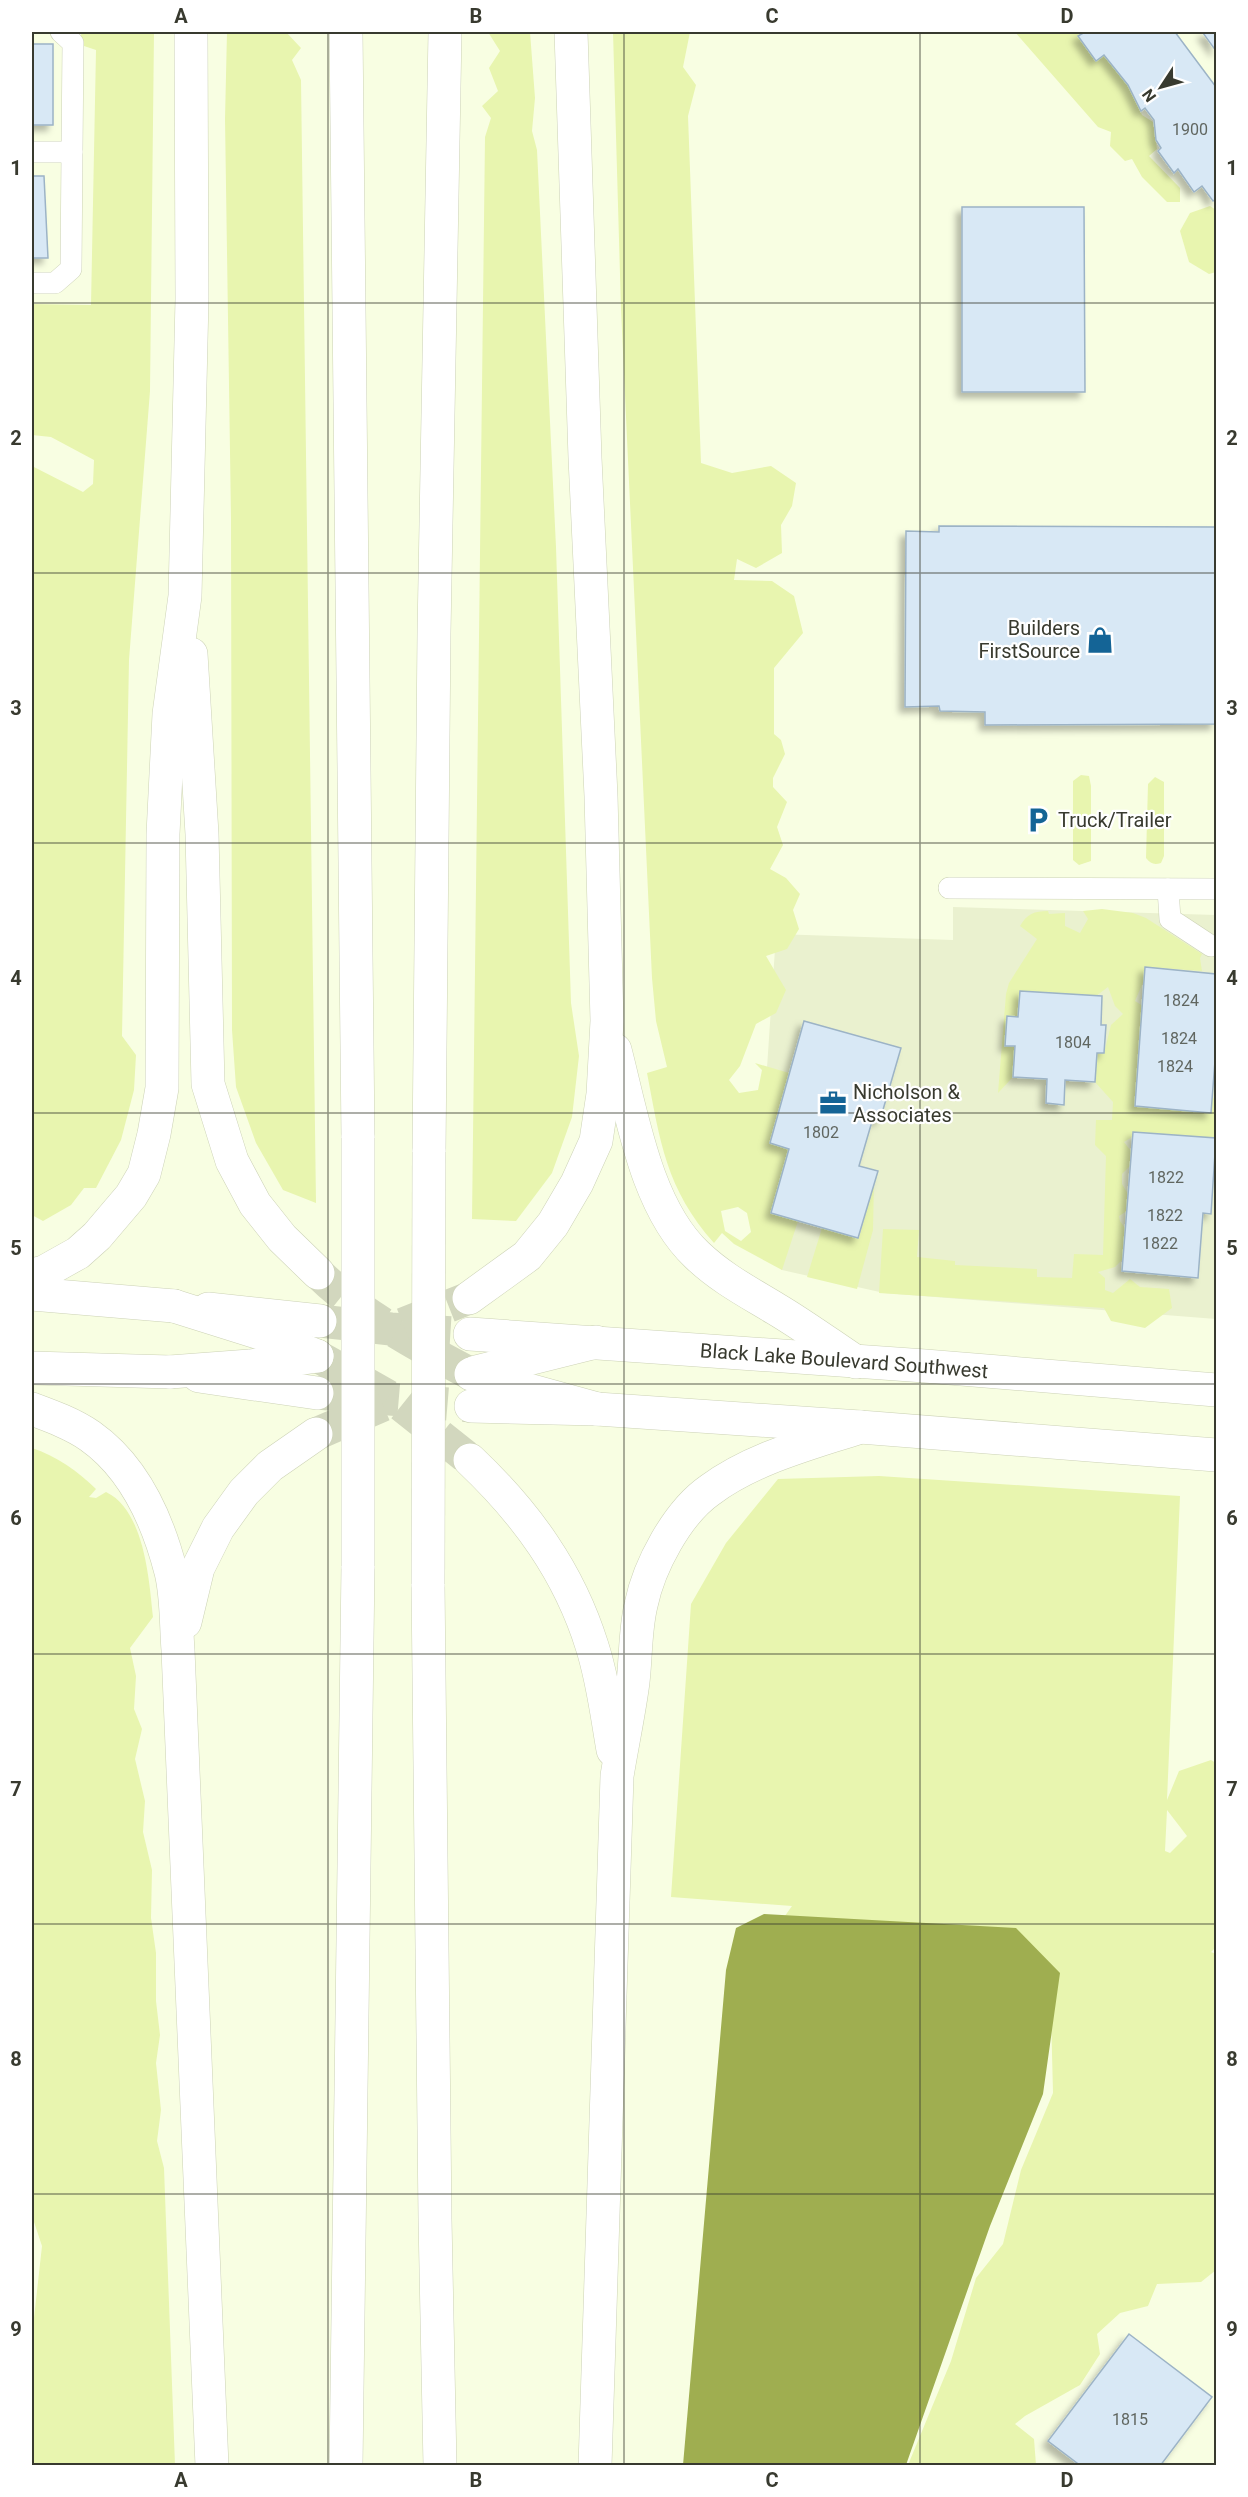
<svg xmlns="http://www.w3.org/2000/svg" width="1248" height="2497" font-family="Roboto,sans-serif">
  <style>
    .built { fill: #eaf1cf }
    .green { fill: #e8f5af; fill-rule: evenodd }
    .water { fill: #9fae50 }
    .building { fill: #d8e8f5; stroke: #9cb3c6; stroke-width: 1.5; filter: url(#shadow) }
    .lines { fill: none; stroke-linecap: round; stroke-linejoin: round }
    .secondary-tunnel { stroke: #d2d7be; stroke-width: 33; stroke-dasharray: 33 16; stroke-linecap: butt }
    .highway-tunnel { stroke: #d2d7be; stroke-width: 33; stroke-dasharray: 33 16; stroke-linecap: butt }
    .lane-casing { stroke: #ccd2b6; stroke-width: 22 }
    .secondary-casing { stroke: #ccd2b6; stroke-width: 34 }
    .primary-casing { stroke: #ccd2b6; stroke-width: 34 }
    .highway-casing { stroke: #ccd2b6; stroke-width: 34 }
    .lane { stroke: #fff; stroke-width: 21 }
    .secondary { stroke: #fff; stroke-width: 33 }
    .primary { stroke: #fff; stroke-width: 33 }
    .highway { stroke: #fff; stroke-width: 33 }
    .highway-bridge-casing { stroke: #ccd2b6; stroke-width: 34; stroke-linecap: butt }
    .highway-bridge { stroke: #fff; stroke-width: 33 }
    .grid { fill: none; stroke: #383a2f; stroke-width: 1.5; stroke-opacity: 0.55 }
    .labels { text-anchor: middle; stroke-width: 4.5; stroke-linejoin: round; paint-order: stroke }
    .number-label { font-size: 16px; fill: #606660 }
    .poi-label { font-size: 20px; fill: #383a2f; stroke: #fff; text-anchor: start }
    .street-label { font-size: 20px; fill: #383a2f; stroke: #fff }
    .neatline { fill: none; stroke: #383a2f; stroke-width: 2 }
    .grid-label { font-size: 20px; text-anchor: middle; font-weight: bold; fill: #383a2f }
  </style>
  <defs>
    <filter id="shadow"><feDropShadow dx="-5.5" dy="5.5" stdDeviation="3" flood-color="#0004"/></filter>
  </defs>
  <rect width="100%" height="100%" fill="#f8fee2"/>
  <!-- built -->
  <polygon class="built" points="953,907 1216,915 1216,1319 884,1293 782,1270 755,1246 776,934 953,940"/>
  <!-- green -->
  <g class="green">
    <polygon points="82,32 154,32 150,391 129,660 122,1036 136,1055 134,1090 121,1140 96,1188 84,1188 71,1205 43,1221 32,1215 32,466 83,492 93,484 94,460 51,437 32,435 32,304 91,305 96,50 78,44"/>
    <polygon points="227,32 286,32 301,48 292,60 301,80 316,1203 283,1190 256,1143 236,1087 232,1030 231,518 225,119"/>
    <polygon points="488,32 530,32 535,98 532,131 537,150 556,547 571,1003 579,1056 572,1117 552,1173 516,1221 472,1219 485,137 491,118 482,106 498,91 489,68 500,51"/>
    <path d="M 613,32 L 690,32 L 683,67 L 696,85 L 688,116 L 701,463 L 732,473 L 771,466 L 796,483 L 792,506 L 781,525 L 782,553 L 756,568 L 737,559 L 734,580 L 772,581 L 794,596 L 803,633 L 774,668 L 774,734 L 781,740 L 785,754 L 773,778 L 773,787 L 787,802 L 777,827 L 783,845 L 770,869 L 786,878 L 800,894 L 793,910 L 799,929 L 787,949 L 766,956 L 786,990 L 776,1013 L 756,1024 L 740,1066 L 729,1080 L 739,1093 L 758,1090 L 762,1070 L 755,1063 L 789,1073 L 770,1143 L 789,1149 L 772,1213 L 798,1221 L 782,1270 L 734,1244 L 722,1233 L 714,1243 C 666,1189 660,1141 647,1073 L 667,1067 L 656,1021 L 652,978 L 621,309 ZM 738,1207 L 747,1213 L 751,1232 L 741,1241 L 725,1231 L 721,1211 Z"/>
    <polygon points="1015,32 1085,32 1079,36 1097,61 1104,55 1128,85 1142,115 1153,122 1157,149 1149,156 1180,188 1180,202 1167,202 1142,177 1132,159 1125,161 1110,146 1111,132 1098,127"/>
    <polygon points="1210,206 1216,210 1216,272 1209,274 1189,262 1180,231 1190,213"/>
    <polygon points="1081,775 1089,776 1091,786 1091,861 1079,865 1073,860 1073,781"/>
    <path d="M 1155,777 L 1164,782 L 1164,856 L 1161,863 C 1154,865 1151,864 1146,858 L 1148,784 Z"/>
    <path d="M 1102,909 L 1133,913 L 1146,918 L 1202,954 L 1200,958 L 1202,971 L 1145,967 L 1145,978 L 1135,1001 L 1143,1006 L 1135,1106 L 1211,1113 L 1212,1099 L 1216,1097 L 1216,1138 L 1133,1132 L 1132,1137 L 1124,1142 L 1131,1151 L 1130,1166 L 1122,1174 L 1122,1184 L 1128,1194 L 1127,1211 L 1119,1216 L 1120,1221 L 1125,1228 L 1123,1259 L 1115,1267 L 1098,1272 L 1105,1278 L 1105,1290 L 1113,1293 L 1130,1279 L 1140,1287 L 1169,1289 L 1172,1308 L 1145,1328 L 1111,1321 L 1104,1308 L 879,1293 L 883,1229 L 919,1230 L 917,1257 L 955,1261 L 955,1265 L 1037,1269 L 1037,1277 L 1072,1278 L 1074,1254 L 1103,1255 L 1106,1156 L 1095,1145 L 1096,1120 L 1112,1120 L 1113,1102 L 1095,1082 L 1097,1053 L 1104,1053 L 1111,1025 L 1123,1014 L 1115,1006 L 1108,987 L 1096,996 L 1020,991 L 1018,1017 L 1007,1017 L 1005,1046 L 1015,1046 L 1013,1077 L 998,1093 L 1006,994 L 1009,983 L 1037,939 L 1020,926 C 1027,914 1034,911 1048,911 L 1049,914 L 1065,913 L 1065,926 L 1080,933 L 1088,919 L 1083,911 Z"/>
    <polygon points="874,1182 873,1230 857,1289 807,1277 822,1228 859,1238"/>
    <path d="M 32,1448 C 56,1456 78,1471 96,1489 L 89,1497 L 96,1498 L 106,1492 C 144,1510 149,1578 153,1617 L 130,1648 L 136,1676 L 134,1709 L 142,1729 L 135,1759 L 145,1801 L 143,1832 L 152,1870 L 151,1918 L 156,1953 L 156,2001 L 160,2035 L 156,2063 L 161,2110 L 157,2141 L 164,2168 L 175,2465 L 32,2465 L 32,2336 L 42,2246 L 32,2216 Z"/>
    <path d="M 879,1476 L 1180,1496 L 1167,1800 L 1179,1771 L 1211,1760 L 1216,1763 L 1216,1947 L 1211,1952 L 1216,1954 L 1216,2028 L 1214,2031 L 1216,2034 L 1216,2270 L 1201,2282 L 1157,2284 L 1148,2306 L 1120,2313 L 1097,2334 L 1100,2354 L 1080,2385 L 1025,2416 L 1015,2424 L 1034,2439 L 1036,2465 L 908,2465 L 951,2361 L 976,2278 L 1003,2244 L 1021,2170 L 1053,2093 L 1051,2014 L 777,1927 L 792,1906 L 671,1897 L 691,1604 L 726,1543 L 778,1479 ZM 1167,1810 L 1187,1836 L 1170,1853 L 1165,1851 Z"/>
  </g>
  <!-- water -->
  <polygon class="water" points="764,1914 1016,1928 1060,1973 1043,2094 990,2226 906,2465 683,2465 726,1970 736,1928"/>
  <!-- building -->
  <g class="building">
    <polygon points="1085,32 1175,32 1216,87 1216,199 1213,201 1202,186 1194,192 1178,169 1174,173 1158,151 1161,148 1156,140 1154,120 1145,108 1141,111 1128,85 1104,55 1096,61 1078,36"/>
    <polygon points="1206,32 1216,32 1216,51 1203,33"/>
    <rect x="32" y="44" width="21" height="81"/>
    <polygon points="32,176 44,176 48,258 32,258"/>
    <polygon points="962,207 1084,207 1085,392 962,392"/>
    <polygon points="939,526 1216,527 1216,724 988,725 985,725 985,712 940,711 939,706 905,707 906,531 939,532"/>
    <polygon points="1145,967 1216,974 1216,1048 1211,1113 1135,1106"/>
    <polygon points="1020,991 1102,996 1101,1025 1106,1025 1104,1053 1097,1053 1095,1082 1065,1080 1064,1105 1046,1103 1047,1079 1013,1077 1015,1046 1005,1046 1007,1016 1018,1017"/>
    <polygon points="804,1021 901,1048 880,1120 873,1118 859,1166 878,1171 858,1238 771,1213 789,1149 770,1143"/>
    <polygon points="1133,1132 1216,1138 1211,1214 1203,1213 1198,1278 1122,1271"/>
    <polygon points="1129,2334 1212,2397 1160,2466 1081,2466 1048,2441"/>
  </g>
  <g class="lines">
    <!-- secondary-tunnel -->
    <g class="secondary-tunnel">
      <polyline points="320,1321 391,1329 470,1334"/>
      <polyline points="317,1393 471,1406"/>
    </g>
    <!-- highway-tunnel -->
    <g class="highway-tunnel">
      <path d="M 318,1273 C 362,1316 417,1345 471,1374"/>
      <polyline points="403,1324 469,1298"/>
      <polyline points="317,1356 395,1400 470,1460"/>
      <polyline points="316,1434 383,1405"/>
    </g>
    <defs>
      <g id="lane">
        <polyline points="61,32 73,43 72,152"/>
        <polyline points="32,152 72,152 71,269 55,283 32,283"/>
        <polyline points="949,888 1216,889"/>
        <polyline points="1168,889 1170,919 1211,946"/>
      </g>
      <g id="secondary">
        <polyline points="208,1309 320,1321"/>
        <path id="s1" d="M 470,1334 L 925,1366 L 1216,1390"/>
        <polyline points="199,1376 317,1393"/>
        <polyline points="471,1406 597,1409 860,1427 1216,1455"/>
      </g>
      <g id="primary">
        <polyline points="32,1294 174,1306"/>
        <polyline points="32,1368 170,1372"/>
      </g>
      <g id="highway">
        <polyline points="346,32 358,1138"/>
        <polyline points="191,654 202,834 208,1084 232,1161 255,1204 282,1238 318,1273"/>
        <path d="M 615,1050 C 632,1115 646,1207 697,1255 C 721,1278 748,1292 776,1309 C 803,1325 829,1344 856,1362"/>
        <polyline points="429,1152 434,633 445,32"/>
        <polyline points="32,1275 44,1272 78,1253 97,1236 131,1196 144,1174 154,1134 162,1088 163,834 169,714 185,596 192,299 191,32"/>
        <polyline points="469,1298 527,1256 553,1224 577,1183 596,1141 603,1094 607,1021 601,796 585,458 571,32"/>
        <polyline points="174,1306 260,1333 317,1356"/>
        <polyline points="170,1372 250,1366 317,1356"/>
        <polyline points="476,1372 596,1342"/>
        <polyline points="471,1374 597,1409"/>
        <path d="M 32,1409 C 51,1416 73,1424 90,1436 C 134,1467 158,1521 171,1572 C 177,1596 176,1625 178,1650 L 212,2466"/>
        <path d="M 470,1460 C 526,1513 569,1572 592,1646 C 603,1680 607,1716 613,1750"/>
        <polyline points="428,1584 435,2219 440,2466"/>
        <polyline points="185,1622 198,1568 218,1528 244,1492 270,1466 316,1434"/>
        <polyline points="346,2466 358,1566"/>
        <path d="M 595,2466 L 617,1776 C 622,1745 629,1713 633,1682 C 636,1656 635,1630 641,1605 C 649,1566 677,1513 710,1490 C 753,1458 809,1444 860,1427"/>
      </g>
    </defs>
    <!-- lane casing -->
    <use href="#lane" class="lane-casing"/>
    <!-- secondary casing -->
    <use href="#secondary" class="secondary-casing"/>
    <!-- primary casing -->
    <use href="#primary" class="primary-casing"/>
    <!-- highway casing -->
    <use href="#highway" class="highway-casing"/>
    <!-- lane -->
    <use href="#lane" class="lane"/>
    <!-- secondary -->
    <use href="#secondary" class="secondary"/>
    <!-- primary -->
    <use href="#primary" class="primary"/>
    <!-- highway -->
    <use href="#highway" class="highway"/>
    <defs>
      <g id="highway-bridge">
        <polyline points="358,1566 358,1138"/>
        <polyline points="428,1584 429,1152"/>
      </g>
    </defs>
    <!-- highway-bridge casing -->
    <use href="#highway-bridge" class="highway-bridge-casing"/>
    <!-- highway-bridge -->
    <use href="#highway-bridge" class="highway-bridge"/>
  </g>
  <!-- grid -->
  <path class="grid" d="M 328,32 L 328,2466M 624,32 L 624,2466M 920,32 L 920,2466M 32,303 L 1216,303M 32,573 L 1216,573M 32,843 L 1216,843M 32,1113 L 1216,1113M 32,1384 L 1216,1384M 32,1654 L 1216,1654M 32,1924 L 1216,1924M 32,2194 L 1216,2194"/>
  <!-- icons -->
  <defs>
    <symbol id="shop-bare" viewBox="-9 -9 18 18"><path d="M-5-2.5h2.3a2.7 3.5 0 0 1 5.4 0H5L5.5 6h-11ZM-1.5-2.5h3a1.5 2.3 0 0 0-3 0Z" fill="#146496" stroke="#fff" stroke-width="2.5" paint-order="stroke"/></symbol>
    <symbol id="parking-bare" viewBox="-9 -9 18 18"><path d="M-3.5-5.5H1a3.5 3.5 0 0 1 0 7H-1V5.5H-3.5ZM-1-3.4V-.6H.8a1.4 1.4 0 0 0 0-2.8Z" fill="#146496" stroke="#fff" stroke-width="2.5" paint-order="stroke"/></symbol>
    <symbol id="office-bare" viewBox="-9 -9 18 18"><path d="M-6-3h4V-5.5h4V-3h4V5H-6ZM-1-4.5V-3h2v-1.5ZM-6 0V1H6V0Z" fill="#146496" stroke="#fff" stroke-width="2.5" paint-order="stroke"/></symbol>
  </defs>
  <g fill-rule="evenodd">
    <use href="#shop-bare" x="1081" y="621" width="38" height="38"/>
    <use href="#parking-bare" x="1019" y="801" width="38" height="38"/>
    <use href="#office-bare" x="814" y="1084" width="38" height="38"/>
  </g>
  <g class="labels">
    <!-- number labels -->
    <g class="number-label">
      <text x="1190" y="135">1900</text>
      <text x="1181" y="1006">1824</text>
      <text x="1179" y="1044">1824</text>
      <text x="1073" y="1048">1804</text>
      <text x="1175" y="1072">1824</text>
      <text x="821" y="1138">1802</text>
      <text x="1166" y="1183">1822</text>
      <text x="1165" y="1221">1822</text>
      <text x="1160" y="1249">1822</text>
      <text x="1130" y="2425">1815</text>
    </g>
    <!-- poi labels -->
    <g class="poi-label">
      <text x="1080" y="635" text-anchor="end">Builders<tspan x="1080" dy="23">FirstSource</tspan></text>
      <text x="1058" y="827">Truck/Trailer</text>
      <text x="853" y="1099">Nicholson &amp;<tspan x="853" dy="23">Associates</tspan></text>
    </g>
    <!-- street labels -->
    <g class="street-label">
      <text dy="7" stroke="none"><textPath href="#s1" startOffset="375">Black Lake Boulevard Southwest</textPath></text>
    </g>
  </g>
  <!-- border -->
  <rect width="1248" height="2497" fill="none" stroke="#ffffff" stroke-width="66"/>
  <!-- north arrow -->
  <g transform="translate(1161 87) rotate(234)" stroke="#ffffff" stroke-width="4.5" paint-order="stroke">
  <path d="M0-4.5L10 22L0 15L-10 22Z" fill="#383a2f"/>
  <text y="-9" font-size="16" font-weight="bold" text-anchor="middle" fill="#383a2f">N</text>
  </g>
  <rect x="33" y="33" width="1182" height="2431" class="neatline"/>
  <g class="grid-label">
    <text x="181" y="23">A</text>
    <text x="476" y="23">B</text>
    <text x="772" y="23">C</text>
    <text x="1067" y="23">D</text>
    <text x="16" y="175">1</text>
    <text x="1232" y="175">1</text>
    <text x="16" y="445">2</text>
    <text x="1232" y="445">2</text>
    <text x="16" y="715">3</text>
    <text x="1232" y="715">3</text>
    <text x="16" y="985">4</text>
    <text x="1232" y="985">4</text>
    <text x="16" y="1255">5</text>
    <text x="1232" y="1255">5</text>
    <text x="16" y="1525">6</text>
    <text x="1232" y="1525">6</text>
    <text x="16" y="1796">7</text>
    <text x="1232" y="1796">7</text>
    <text x="16" y="2066">8</text>
    <text x="1232" y="2066">8</text>
    <text x="16" y="2336">9</text>
    <text x="1232" y="2336">9</text>
    <text x="181" y="2487">A</text>
    <text x="476" y="2487">B</text>
    <text x="772" y="2487">C</text>
    <text x="1067" y="2487">D</text>
  </g>
</svg>
